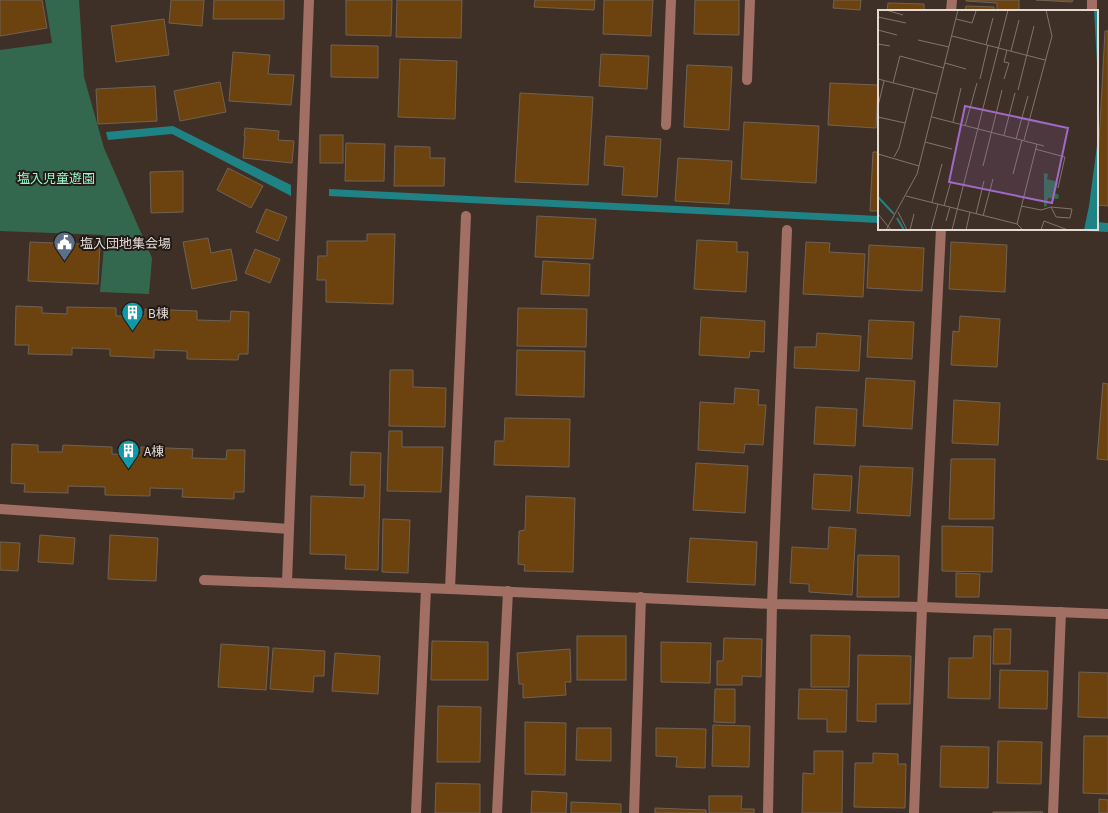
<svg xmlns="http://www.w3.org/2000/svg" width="1108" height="813" font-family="'Source Sans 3','Noto Sans JP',sans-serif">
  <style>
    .green { fill: #33684f }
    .water { fill: #1f8284 }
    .building { fill: #6c430e; stroke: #6f6254 }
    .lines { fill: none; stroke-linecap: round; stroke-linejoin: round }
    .minor { stroke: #a16f64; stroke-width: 10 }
    .labels { text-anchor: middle; stroke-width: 4; stroke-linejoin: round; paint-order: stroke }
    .park-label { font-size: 13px; fill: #97f9c8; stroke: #211a16 }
    .poi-label { font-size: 13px; fill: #e4dad4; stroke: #211a16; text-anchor: start }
    .inset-river { fill: none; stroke: #1f8284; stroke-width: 2 }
    .inset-road { fill: none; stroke: #81746c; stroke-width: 1 }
    .view { fill: #a069c6; fill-opacity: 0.15; stroke: #a069c6; stroke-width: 2 }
    .inset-edge { fill: none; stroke: #e4dad4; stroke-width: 2 }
  </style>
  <rect width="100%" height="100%" fill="#3f3027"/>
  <!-- green -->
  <polygon class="green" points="45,0 79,0 84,77 104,148 152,258 149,294 100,292 105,235 0,231 0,50 52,43"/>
  <!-- water -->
  <g class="water">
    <polygon points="173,126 291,185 291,196 172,134 108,140 106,132"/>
    <polygon points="329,189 879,216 879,223 329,196"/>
    <polygon points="1097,222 1108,223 1108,232 1041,229 1097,229"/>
  </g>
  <!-- building -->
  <g class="building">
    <polygon points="0,0 42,0 47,28 0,36"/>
    <polygon points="171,0 204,0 202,26 169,23"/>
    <polygon points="214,0 284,0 284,19 213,19"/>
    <polygon points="346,0 392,0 391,36 346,35"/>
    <polygon points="397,0 462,0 461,38 396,37"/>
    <polygon points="535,0 595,0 594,10 534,7"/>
    <polygon points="604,0 653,0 651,36 603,34"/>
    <polygon points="695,0 739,0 739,35 694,34"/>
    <polygon points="834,0 861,0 860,10 833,8"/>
    <polygon points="966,0 1019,0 1019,11 997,11 997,3 966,1"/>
    <polygon points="1036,0 1073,0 1072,2"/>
    <polygon points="888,3 924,4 924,11 887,11"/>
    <polygon points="966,6 994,7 994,11 965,11"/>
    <polygon points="164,19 169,55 116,62 111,26"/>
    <polygon points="1105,31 1108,31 1108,206 1097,205 1097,180"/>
    <polygon points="331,45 378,46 378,78 331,77"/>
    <polygon points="233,52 270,55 268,74 294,75 291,105 229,101"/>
    <polygon points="601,54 649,56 647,89 599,86"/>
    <polygon points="400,59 457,61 455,119 398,117"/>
    <polygon points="687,65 732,67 729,130 684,127"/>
    <polygon points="220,82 226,112 180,121 174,91"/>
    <polygon points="830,83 878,85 876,128 828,125"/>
    <polygon points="155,86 157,121 98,124 96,89"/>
    <polygon points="520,93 593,97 588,185 515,182"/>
    <polygon points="744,122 819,126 816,183 741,179"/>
    <polygon points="245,128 279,131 278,140 294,141 292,163 243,158 245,136 244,136"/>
    <rect x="320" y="135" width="23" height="28"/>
    <polygon points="606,136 661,139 657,197 622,195 624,167 604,165"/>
    <polygon points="346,143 385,144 384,181 345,181"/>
    <polygon points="395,146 430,147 430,158 445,158 444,186 394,186"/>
    <polygon points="873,152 879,152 879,211 870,211"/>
    <polygon points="678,158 732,161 729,204 675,201"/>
    <polygon points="228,168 263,186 251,208 217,190"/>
    <polygon points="183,171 183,212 151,213 150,172"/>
    <polygon points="266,209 287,217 278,241 256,232"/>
    <polygon points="537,216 596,219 593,259 535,257"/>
    <polygon points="367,234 395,234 393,304 326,302 326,280 317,280 318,256 327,256 327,241 367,241"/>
    <polygon points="208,238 211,253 231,249 237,280 192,289 183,242"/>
    <polygon points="697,240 737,242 737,252 748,252 746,292 694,289"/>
    <polygon points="30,242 100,245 98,284 28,281"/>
    <polygon points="806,242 830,243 829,252 865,254 863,297 803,294"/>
    <polygon points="951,242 1007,245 1005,292 949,289"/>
    <polygon points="869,245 924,248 922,291 867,288"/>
    <polygon points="255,249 280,259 270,283 245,273"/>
    <polygon points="543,261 590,264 589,296 541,294"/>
    <polygon points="16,306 42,307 42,313 67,314 67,307 116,308 116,316 145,316 145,309 197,311 197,320 230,321 231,311 249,312 248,354 239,354 238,360 187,359 187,351 154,350 154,358 110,356 110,349 72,348 72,355 28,354 29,345 15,345"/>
    <polygon points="518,308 587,309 586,347 517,346"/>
    <polygon points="960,316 1000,319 997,367 951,365 953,331 959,332"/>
    <polygon points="701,317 765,321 764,352 750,351 749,358 699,355"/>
    <polygon points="869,320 914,322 912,359 867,357"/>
    <polygon points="817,333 861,336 859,371 794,368 795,347 816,347"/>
    <polygon points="517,350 585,351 584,397 516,395"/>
    <polygon points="390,370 413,370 413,387 446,388 445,427 389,426"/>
    <polygon points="866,378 915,381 912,429 863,426"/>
    <polygon points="1103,383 1108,384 1108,460 1097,459"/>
    <polygon points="735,388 759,390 758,405 766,405 763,445 745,444 744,453 698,450 700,402 734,404"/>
    <polygon points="954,400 1000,403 998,445 952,443"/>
    <polygon points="816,407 857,409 855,446 814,444"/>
    <polygon points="505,418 570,419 569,467 494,465 495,441 504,441"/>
    <polygon points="389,431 402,431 402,447 443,447 441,492 387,491"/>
    <polygon points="12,444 38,445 38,452 62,452 63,445 112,447 112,454 141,455 141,447 193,449 192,458 226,459 227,450 245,450 244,492 234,492 234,499 182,497 183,489 150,488 150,496 105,495 105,487 68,486 68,493 24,492 25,484 11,483"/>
    <polygon points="351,452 381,453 378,570 345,569 346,555 310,554 311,496 364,498 365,485 350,485"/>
    <polygon points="951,459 995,459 994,519 949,519"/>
    <polygon points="696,463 748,466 745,513 693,510"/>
    <polygon points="860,466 913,468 910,516 857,513"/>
    <polygon points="814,474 852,476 850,511 812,509"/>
    <polygon points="526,496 575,498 573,572 524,571 525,565 518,564 519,531 525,530"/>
    <polygon points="383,519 410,520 408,573 382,572"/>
    <polygon points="942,526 993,527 992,572 942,571"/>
    <polygon points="829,527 856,529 852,595 809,592 809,584 790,583 792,547 828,549"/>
    <polygon points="40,535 75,538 73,564 38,562"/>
    <polygon points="110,535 158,538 156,581 108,579"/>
    <polygon points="690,538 757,542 755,585 687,582"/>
    <polygon points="0,542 20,543 18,571 0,570"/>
    <polygon points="858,555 899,556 899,597 857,597"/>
    <polygon points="956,573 980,574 979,597 956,597"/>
    <polygon points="994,629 1011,629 1010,664 993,664"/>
    <polygon points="811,635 850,636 849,687 811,687"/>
    <rect x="577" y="636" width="49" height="44"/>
    <polygon points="974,636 991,636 990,699 948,698 949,658 973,658"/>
    <polygon points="724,638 762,639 761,677 742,676 742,685 717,685 717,661 723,661"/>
    <polygon points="432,641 488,642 488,680 431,680"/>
    <polygon points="661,642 711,643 710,683 661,682"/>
    <polygon points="221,644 269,647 266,690 218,687"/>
    <polygon points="273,648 325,651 324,676 314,676 313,692 270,689"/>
    <polygon points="570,649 571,682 565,682 566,695 523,698 523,684 519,684 517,653"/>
    <polygon points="335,653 380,656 378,694 332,691"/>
    <polygon points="858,655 911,656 910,704 876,704 876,722 857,721"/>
    <polygon points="1000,670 1048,671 1047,709 999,708"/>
    <polygon points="1079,672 1108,673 1108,718 1078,717"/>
    <polygon points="715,689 735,689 735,723 714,722"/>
    <polygon points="799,689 847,690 846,732 827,732 827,719 798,719"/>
    <polygon points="438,706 481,707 480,762 437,762"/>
    <polygon points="525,722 566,723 565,775 525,774"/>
    <polygon points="713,725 750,726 749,767 712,766"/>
    <polygon points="577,728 611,728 611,761 576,760"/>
    <polygon points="656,728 706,729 705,768 676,767 677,757 656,756"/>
    <polygon points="1084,736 1108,736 1108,794 1083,793"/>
    <polygon points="998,741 1042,742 1041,784 997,783"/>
    <polygon points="941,746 989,747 988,788 940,787"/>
    <polygon points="814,751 843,751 842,813 802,813 803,773 814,774"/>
    <polygon points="873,753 898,754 898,764 906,764 905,808 854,807 855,763 873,763"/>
    <polygon points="436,783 480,784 480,813 435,813"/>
    <polygon points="532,791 567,793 566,813 531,813"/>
    <polygon points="709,796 742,796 741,809 754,809 754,813 709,813"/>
    <polygon points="1099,799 1108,800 1108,813 1099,813"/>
    <polygon points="571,802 621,804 621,813 571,813"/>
    <polygon points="655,808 706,810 706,813 655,813"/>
    <polygon points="993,812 1043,812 993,813"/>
  </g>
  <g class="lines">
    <!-- minor -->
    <g class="minor">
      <polyline points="1092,9 1092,0"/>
      <polyline points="951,11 952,0"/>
      <polyline points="747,80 750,0"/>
      <polyline points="666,125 671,0"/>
      <polyline points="0,509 289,529"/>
      <polyline points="204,580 450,589 772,604 922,607 1108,614"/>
      <polyline points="287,582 309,0"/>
      <polyline points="450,589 466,216"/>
      <polyline points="416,813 426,588"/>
      <polyline points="497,813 508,591"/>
      <polyline points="634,813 641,597"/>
      <polyline points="768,813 772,604 787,230"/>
      <polyline points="914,813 922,607 941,229"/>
      <polyline points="1053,813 1061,612"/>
    </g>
  </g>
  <!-- icons -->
  <defs>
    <symbol id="civic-pin" viewBox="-11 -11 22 30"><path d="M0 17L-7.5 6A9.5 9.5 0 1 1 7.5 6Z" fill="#5c6f8a" stroke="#211a16"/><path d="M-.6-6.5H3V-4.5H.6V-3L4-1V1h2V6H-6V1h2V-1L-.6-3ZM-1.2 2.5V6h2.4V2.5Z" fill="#fff"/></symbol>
    <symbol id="building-pin" viewBox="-11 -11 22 30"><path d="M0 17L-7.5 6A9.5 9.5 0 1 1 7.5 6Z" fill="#0f9aa8" stroke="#211a16"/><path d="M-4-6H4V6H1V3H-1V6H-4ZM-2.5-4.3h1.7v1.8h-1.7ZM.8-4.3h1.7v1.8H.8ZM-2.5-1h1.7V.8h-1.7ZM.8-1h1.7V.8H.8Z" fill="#fff"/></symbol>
  </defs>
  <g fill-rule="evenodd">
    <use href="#civic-pin" x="52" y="230" width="25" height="34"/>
    <use href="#building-pin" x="120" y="300" width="25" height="34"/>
    <use href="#building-pin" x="116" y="438" width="25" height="34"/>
  </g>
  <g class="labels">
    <!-- park labels -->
    <g class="park-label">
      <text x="56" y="183">塩入児童遊園</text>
    </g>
    <!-- poi labels -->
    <g class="poi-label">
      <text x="80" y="248">塩入団地集会場</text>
      <text x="148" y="318">B棟</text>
      <text x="144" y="456">A棟</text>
    </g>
  </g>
  <!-- overview -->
  <g transform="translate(878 10)">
    <rect width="220" height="220" fill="#3f3027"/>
    <path d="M 166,163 L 170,164 L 169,169 L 180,172 L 177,183 L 181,185 L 180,189 L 170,188 L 169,196 L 166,197 Z" fill="#33684f"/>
    <path d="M 216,0 L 220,0 L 220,71 ZM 220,128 L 220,220 L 206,220 L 211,196 Z" fill="#1f8284"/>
    <path class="inset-river" d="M 0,187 L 16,204M 19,208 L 26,220"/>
    <path class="inset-road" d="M 8,0 L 25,5M 0,7 L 28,13M 78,9 L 94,13 L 98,1M 0,20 L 19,25M 74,26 L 167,50M 40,30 L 71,37M 0,34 L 12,36M 108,35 L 115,8M 133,41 L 141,10M 67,53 L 88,59M 0,69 L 59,84M 102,69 L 110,35M 126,69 L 131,53 L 126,52 L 129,40M 15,73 L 22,46 L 66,58M 140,80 L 156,16M 0,96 L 6,71M 0,107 L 27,113M 54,107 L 166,136M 75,112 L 83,78M 87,116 L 99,73M 126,125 L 137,83M 138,129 L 150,86M 146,130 L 174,26 L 168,0M 47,132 L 74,139M 157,139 L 187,147 L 180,178M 0,144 L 41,156M 16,147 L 21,138 L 36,78M 105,156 L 124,80M 135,164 L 144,130M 28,186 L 139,214 L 145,220M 54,192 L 64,154M 66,196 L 73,171M 143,196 L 163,200 L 173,197 L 194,199 L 192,208 L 178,207 L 173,197M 20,202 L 29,220M 0,204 L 13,220M 98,204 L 106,171M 105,206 L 115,169M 68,211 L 72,197M 139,214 L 159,134M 8,220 L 39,164 L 80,0M 32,220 L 36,204M 53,220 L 60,194M 74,220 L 130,0M 88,220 L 92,202M 163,220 L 166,211 L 190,220"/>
    <path class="view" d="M 87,96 L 190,118 L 174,193 L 71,172 Z"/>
    <rect width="220" height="220" class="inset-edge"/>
  </g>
</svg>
